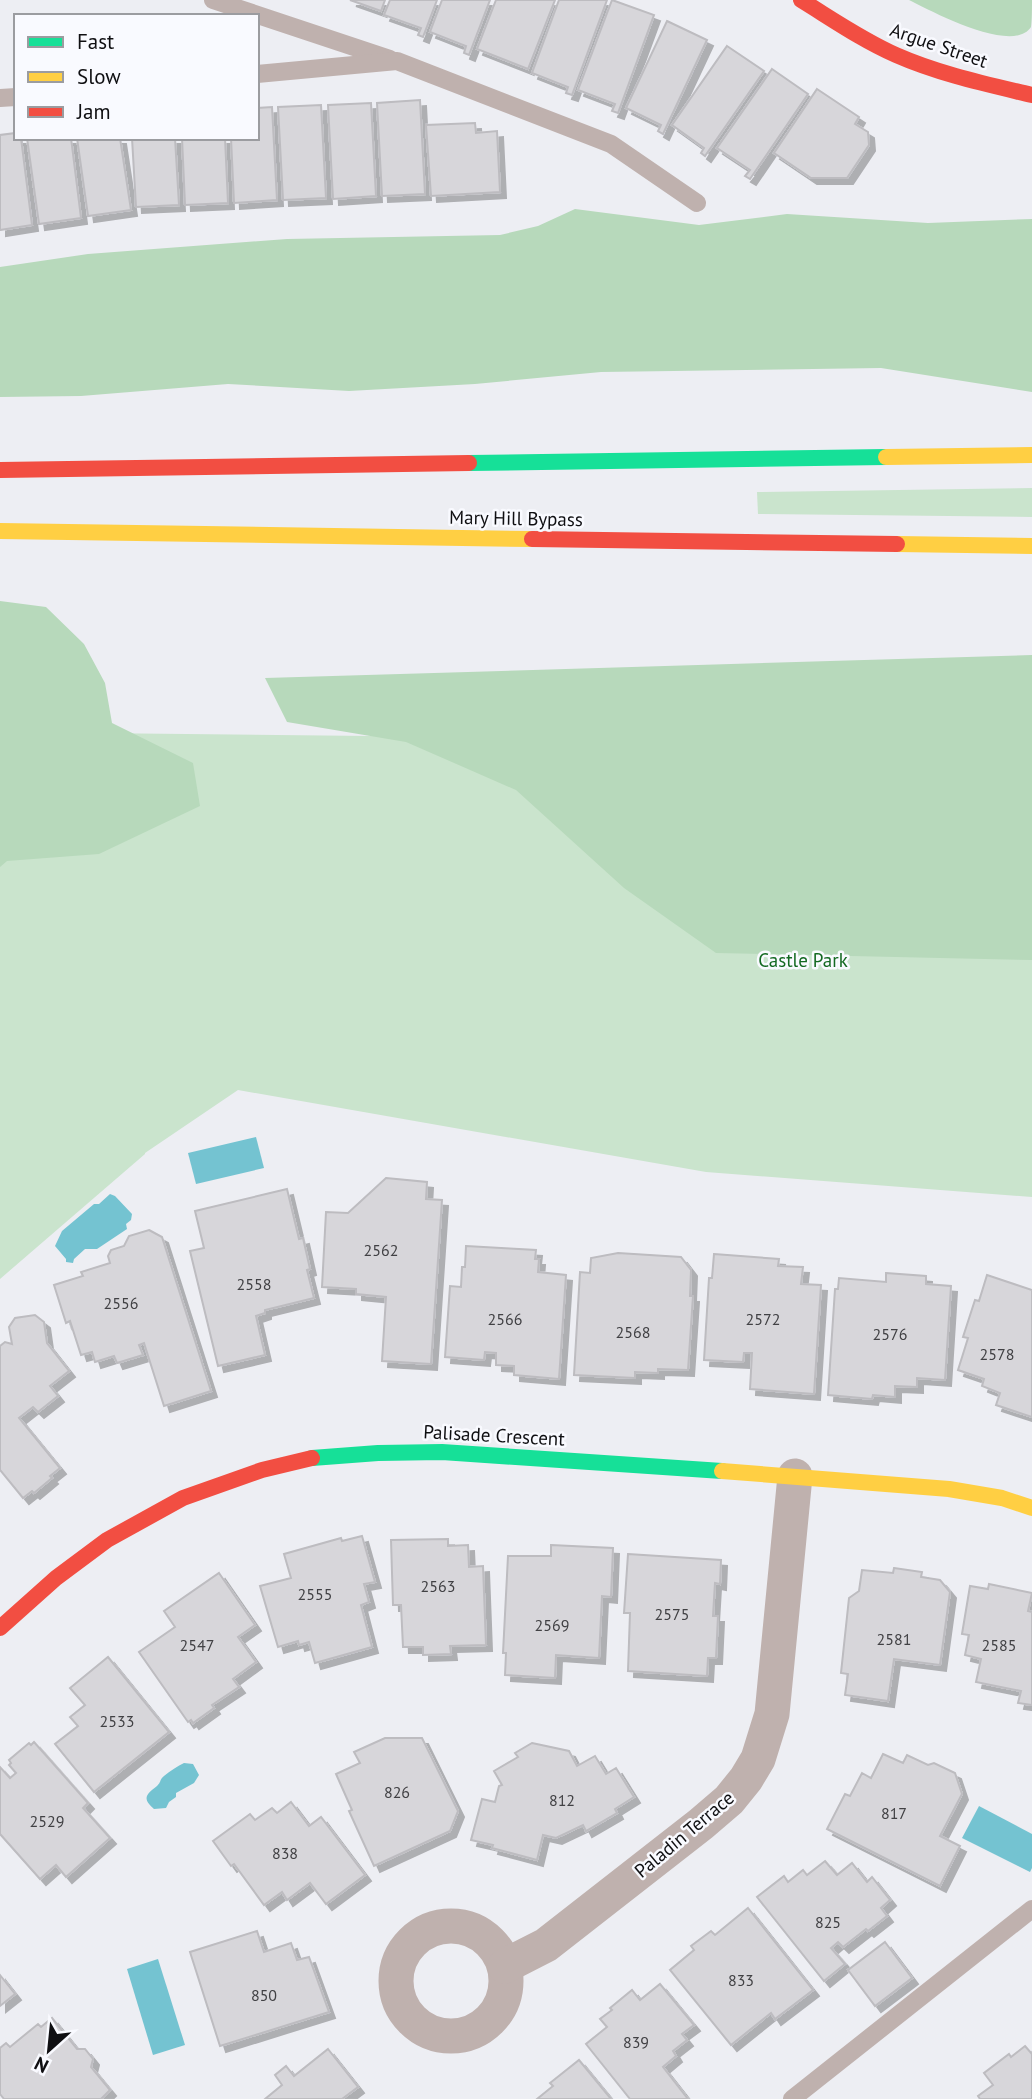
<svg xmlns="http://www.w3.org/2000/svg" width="1032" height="2099" font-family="'PT Sans',sans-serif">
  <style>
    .green { fill: #cae4cd }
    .forest { fill: #b7d9bb }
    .water { fill: #74c3d1 }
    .building { fill: #d7d6da; stroke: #bdbcc0; stroke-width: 2; filter: url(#shadow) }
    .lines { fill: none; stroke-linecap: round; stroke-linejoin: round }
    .lane { stroke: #bfb1ae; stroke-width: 18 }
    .street { stroke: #bfb1ae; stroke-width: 35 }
    .fast { stroke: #16e098; stroke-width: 16 }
    .slow { stroke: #ffcf43; stroke-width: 16 }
    .jam { stroke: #f24e42; stroke-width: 16 }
    .labels { text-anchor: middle; stroke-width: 5; stroke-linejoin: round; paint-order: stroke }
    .number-label { font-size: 16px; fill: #414144 }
    .street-label { font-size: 19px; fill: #0f0f12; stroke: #f9faff }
    .park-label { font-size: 19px; fill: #136921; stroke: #f9faff }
  </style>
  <defs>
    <filter id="shadow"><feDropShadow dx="6" dy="6" stdDeviation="0" flood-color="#0004"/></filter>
  </defs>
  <rect width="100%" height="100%" fill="#edeef3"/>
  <!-- green -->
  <g class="green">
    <polygon points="1032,488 1032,517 758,514 757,492"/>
    <polygon points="0,732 1032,743 1032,1197 706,1172 238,1090 145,1153 145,1154 0,1279"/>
  </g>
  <!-- forest -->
  <g class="forest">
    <path d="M 909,0 L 1032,0 C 1032,7 1032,21 1031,27 C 1013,55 931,11 909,0 Z"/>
    <polygon points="575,209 699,225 787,214 928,223 1032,219 1032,392 881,368 601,372 475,384 349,391 228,384 81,396 0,397 0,267 88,254 287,239 500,235 538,226"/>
    <polygon points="0,601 46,607 84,644 105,683 112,723 193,763 200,806 99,854 7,861 0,867"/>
    <polygon points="1032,655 1032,960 716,953 624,888 516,790 406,742 287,722 265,678"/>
  </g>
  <!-- water -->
  <g class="water">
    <polygon points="256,1137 264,1168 196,1184 188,1153"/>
    <polygon points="110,1194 115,1196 132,1214 131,1220 126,1224 127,1229 97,1249 85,1249 74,1259 73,1263 66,1262 66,1259 55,1246 62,1231 94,1204 99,1204"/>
    <path d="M 184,1763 L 193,1764 L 199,1775 L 194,1783 L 176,1793 L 176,1797 L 169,1802 L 166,1808 L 154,1809 C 141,1798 147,1794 157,1786 C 162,1781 159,1780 164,1776 C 170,1771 178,1766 184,1763 Z"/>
    <polygon points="979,1806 1032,1834 1032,1868 1030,1872 962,1838"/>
    <polygon points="158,1959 185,2045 153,2055 127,1969"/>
  </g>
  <!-- building -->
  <g class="building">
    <polygon points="350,0 385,0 381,11"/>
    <polygon points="390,0 437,0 423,37 418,35 421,28 384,15"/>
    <polygon points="442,0 490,0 469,55 464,53 466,46 430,32"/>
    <polygon points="496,0 555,0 528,69 477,49"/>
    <polygon points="559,0 607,0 572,95 566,93 568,87 532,73"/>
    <polygon points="612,0 654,15 618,113 612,111 615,104 578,90"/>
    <polygon points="667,21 707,40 663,134 658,131 661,125 626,108"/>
    <polygon points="727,46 764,71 705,156 701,153 704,148 672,125"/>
    <polygon points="772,69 808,94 750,179 745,176 750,170 717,148"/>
    <polygon points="817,89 859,117 855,124 868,132 869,145 847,178 811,178 774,153"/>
    <polygon points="420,100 425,194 382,196 377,103"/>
    <polygon points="371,103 376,196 333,199 328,105"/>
    <polygon points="321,105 326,198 283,200 278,107"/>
    <polygon points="272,107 277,200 234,203 231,138 257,138 257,108"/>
    <polygon points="475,123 476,133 497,131 500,192 431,196 426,125"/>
    <polygon points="16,133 16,138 21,138 32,225 0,230 0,135"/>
    <polygon points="27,138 71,138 81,218 39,224"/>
    <polygon points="77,138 120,138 131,210 88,216"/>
    <polygon points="132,138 175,138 179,205 136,207"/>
    <polygon points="182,138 225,138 228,203 185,205"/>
    <polygon points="386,1178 427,1182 426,1199 442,1200 431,1364 382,1361 386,1297 356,1294 356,1289 322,1287 326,1212 348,1213"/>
    <polygon points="287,1189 299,1239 303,1238 310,1269 307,1270 314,1298 265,1310 265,1313 256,1316 265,1355 218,1366 190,1251 204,1248 195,1211"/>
    <polygon points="149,1230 162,1237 211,1391 164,1406 144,1343 139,1345 143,1355 117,1363 114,1356 95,1362 92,1352 81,1355 70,1321 66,1323 54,1285 83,1276 81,1272 110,1263 108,1256 111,1250 124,1246 129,1236"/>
    <polygon points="466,1246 536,1250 535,1259 539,1259 538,1272 566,1275 559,1379 514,1375 514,1366 496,1365 496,1353 485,1352 484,1360 445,1357 450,1286 461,1287 462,1267 465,1267"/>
    <polygon points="618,1253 681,1257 691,1270 690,1296 693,1296 688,1370 658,1369 658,1373 635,1372 635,1378 574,1375 580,1272 590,1273 591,1258"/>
    <polygon points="714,1254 779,1259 778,1266 803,1267 801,1284 821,1285 814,1394 750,1389 752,1353 744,1353 743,1362 704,1360 709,1278 712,1278"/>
    <polygon points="886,1273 926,1276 926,1284 951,1286 945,1380 917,1378 917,1387 895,1386 895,1397 873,1395 872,1399 828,1395 835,1289 838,1289 839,1278 886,1282"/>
    <polygon points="987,1275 1032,1290 1032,1417 996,1405 1000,1393 982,1386 984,1379 958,1370 968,1338 963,1337 975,1300 979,1301"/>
    <polygon points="35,1315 44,1322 47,1343 69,1371 50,1386 58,1396 38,1412 33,1407 19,1418 60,1468 50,1476 52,1478 34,1493 32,1491 23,1498 0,1470 0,1346 5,1342 12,1344 9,1327 15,1318"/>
    <polygon points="362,1536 375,1582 364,1584 369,1602 361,1605 372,1647 315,1663 309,1642 299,1645 298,1641 278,1647 260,1586 291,1578 284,1554 341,1538 342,1541"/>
    <polygon points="448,1539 448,1546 468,1545 469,1567 483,1566 486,1645 450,1646 451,1654 423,1655 423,1647 403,1647 401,1605 393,1605 391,1540"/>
    <polygon points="551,1545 613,1548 611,1597 602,1596 599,1658 556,1655 555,1678 505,1675 506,1653 503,1653 508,1556 551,1556"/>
    <polygon points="628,1554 721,1560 720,1584 715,1583 713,1616 718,1616 716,1658 708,1658 707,1676 628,1671 630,1613 624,1613"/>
    <polygon points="894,1568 922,1572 921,1577 940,1580 950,1592 940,1665 894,1659 888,1701 845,1695 848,1674 841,1673 849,1598 859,1591 862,1570 893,1573"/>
    <polygon points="219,1573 255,1625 238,1637 256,1662 233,1679 239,1687 212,1705 214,1708 193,1723 191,1720 188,1722 139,1652 175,1627 164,1611"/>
    <polygon points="989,1584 1032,1593 1028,1611 1032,1612 1032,1705 1018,1703 1021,1691 976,1682 981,1659 965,1655 969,1635 962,1634 970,1586 988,1589"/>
    <polygon points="108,1657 169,1732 94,1792 55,1744 78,1726 70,1717 85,1705 70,1688"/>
    <polygon points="385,1738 422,1738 458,1811 450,1831 374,1866 349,1811 352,1810 336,1774 360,1763 354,1752"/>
    <polygon points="34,1742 88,1803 83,1808 110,1838 66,1877 56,1865 40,1879 0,1834 0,1767 10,1778 16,1773 9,1765 11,1763 9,1760 29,1743 31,1745"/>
    <polygon points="532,1743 569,1751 577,1766 595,1756 606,1774 616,1768 634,1797 615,1809 617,1813 586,1831 583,1825 556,1838 543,1835 537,1860 492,1848 493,1845 471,1840 482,1799 495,1802 499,1786 502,1785 494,1771 518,1757 515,1753"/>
    <polygon points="883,1754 903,1763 907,1755 928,1765 934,1763 955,1773 962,1794 940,1836 960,1846 940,1886 827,1829 845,1794 850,1796 862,1773 871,1778"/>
    <polygon points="291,1802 309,1826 321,1817 365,1875 326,1904 310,1883 287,1900 282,1892 264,1905 234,1864 231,1866 213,1841 250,1814 255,1820 272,1808 277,1813"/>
    <polygon points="825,1861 837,1875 852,1863 867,1882 872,1877 890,1900 881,1908 887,1916 868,1931 866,1929 843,1947 838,1942 831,1948 845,1964 824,1981 757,1897 784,1876 788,1882 803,1870 807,1875"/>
    <polygon points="748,1908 813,1990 775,2019 771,2013 731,2045 670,1970 694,1950 691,1946 711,1931 715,1935"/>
    <polygon points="257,1931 264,1952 291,1943 297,1960 309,1957 329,2012 220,2046 190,1952"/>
    <polygon points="885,1942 912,1978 875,2006 848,1970"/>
    <polygon points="0,1975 15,1994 0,2006"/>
    <polygon points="660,1984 694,2025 682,2034 687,2040 673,2051 676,2056 663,2067 688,2099 630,2099 586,2044 607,2027 600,2019 612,2010 610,2008 632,1990 640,2000"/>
    <polygon points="52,2018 77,2049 85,2049 93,2059 91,2067 110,2090 101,2099 4,2099 0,2094 0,2048 6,2043 10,2047 38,2024 41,2027"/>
    <polygon points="1025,2046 1032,2054 1032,2099 980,2099 978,2096 993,2085 984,2073 1009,2054 1011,2057"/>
    <polygon points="328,2049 358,2087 342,2099 265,2099 282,2085 275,2075 286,2066 294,2076"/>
    <polygon points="579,2060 611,2099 537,2099 553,2086 550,2083"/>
  </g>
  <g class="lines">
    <!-- lane -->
    <g class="lane">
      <polyline points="213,0 390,59"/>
      <polyline points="257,74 397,61 611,144 697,203"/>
      <polyline points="0,98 16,97"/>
      <polyline points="792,2099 1032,1909"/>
    </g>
    <!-- street -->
    <g class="street">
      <circle cx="451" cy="1981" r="55"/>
      <polyline points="505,1966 546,1945 701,1824 729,1800 746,1779 758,1759 772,1714 795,1476"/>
    </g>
    <!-- fast -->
    <g class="fast">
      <polyline points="469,463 886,457"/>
      <polyline points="312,1458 378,1453 442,1452 722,1471"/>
    </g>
    <!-- slow -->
    <g class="slow">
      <polyline points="886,457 1032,455"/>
      <polyline points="0,531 532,539"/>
      <polyline points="897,544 1032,546"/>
      <polyline points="722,1471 949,1489 1002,1498 1032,1508"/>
    </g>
    <!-- jam -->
    <g class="jam">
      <path d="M 801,0 C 832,19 862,40 896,55 C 939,74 986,84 1032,95"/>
      <polyline points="0,470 469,463"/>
      <polyline points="532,539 897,544"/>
      <polyline points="0,1628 56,1578 107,1540 183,1498 262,1470 312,1458"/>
    </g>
  </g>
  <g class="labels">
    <!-- number labels -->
    <g class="number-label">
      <text x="381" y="1256">2562</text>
      <text x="254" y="1290">2558</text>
      <text x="121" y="1309">2556</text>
      <text x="505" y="1325">2566</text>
      <text x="763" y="1325">2572</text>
      <text x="633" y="1338">2568</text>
      <text x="890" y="1340">2576</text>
      <text x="997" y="1360">2578</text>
      <text x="438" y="1592">2563</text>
      <text x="315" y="1600">2555</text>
      <text x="672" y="1620">2575</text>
      <text x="552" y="1631">2569</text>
      <text x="894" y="1645">2581</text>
      <text x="197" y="1651">2547</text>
      <text x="999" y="1651">2585</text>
      <text x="117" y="1727">2533</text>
      <text x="397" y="1798">826</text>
      <text x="562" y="1806">812</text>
      <text x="894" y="1819">817</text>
      <text x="47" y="1827">2529</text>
      <text x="285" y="1859">838</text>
      <text x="828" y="1928">825</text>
      <text x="741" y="1986">833</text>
      <text x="264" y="2001">850</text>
      <text x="636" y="2048">839</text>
    </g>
    <!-- street labels -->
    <g class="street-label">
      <text transform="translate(939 45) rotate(19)" y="7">Argue Street</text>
      <text transform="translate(516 518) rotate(1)" y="7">Mary Hill Bypass</text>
      <text transform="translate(494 1435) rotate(3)" y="7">Palisade Crescent</text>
      <text transform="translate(684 1834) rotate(-40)" y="7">Paladin Terrace</text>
    </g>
    <!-- park labels -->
    <g class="park-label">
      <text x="803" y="967">Castle Park</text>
    </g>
  </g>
  <!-- legend -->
  <rect x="14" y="14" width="245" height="126" fill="#f9faff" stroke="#9b9ca0" stroke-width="2"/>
  <rect x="28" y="37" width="35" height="10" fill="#16e098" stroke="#9b9ca0" stroke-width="2"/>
  <text x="77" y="49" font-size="21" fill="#0f0f12">Fast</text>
  <rect x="28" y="72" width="35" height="10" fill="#ffcf43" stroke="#9b9ca0" stroke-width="2"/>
  <text x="77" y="84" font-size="21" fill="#0f0f12">Slow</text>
  <rect x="28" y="107" width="35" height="10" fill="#f24e42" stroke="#9b9ca0" stroke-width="2"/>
  <text x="77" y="119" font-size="21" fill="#0f0f12">Jam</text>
  <!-- north arrow -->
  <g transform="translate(49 2050) rotate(207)" stroke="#f9faff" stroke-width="5" paint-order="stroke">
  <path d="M0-5L12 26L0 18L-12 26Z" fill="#0f0f12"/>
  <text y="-10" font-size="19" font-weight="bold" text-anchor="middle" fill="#0f0f12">N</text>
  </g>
</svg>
